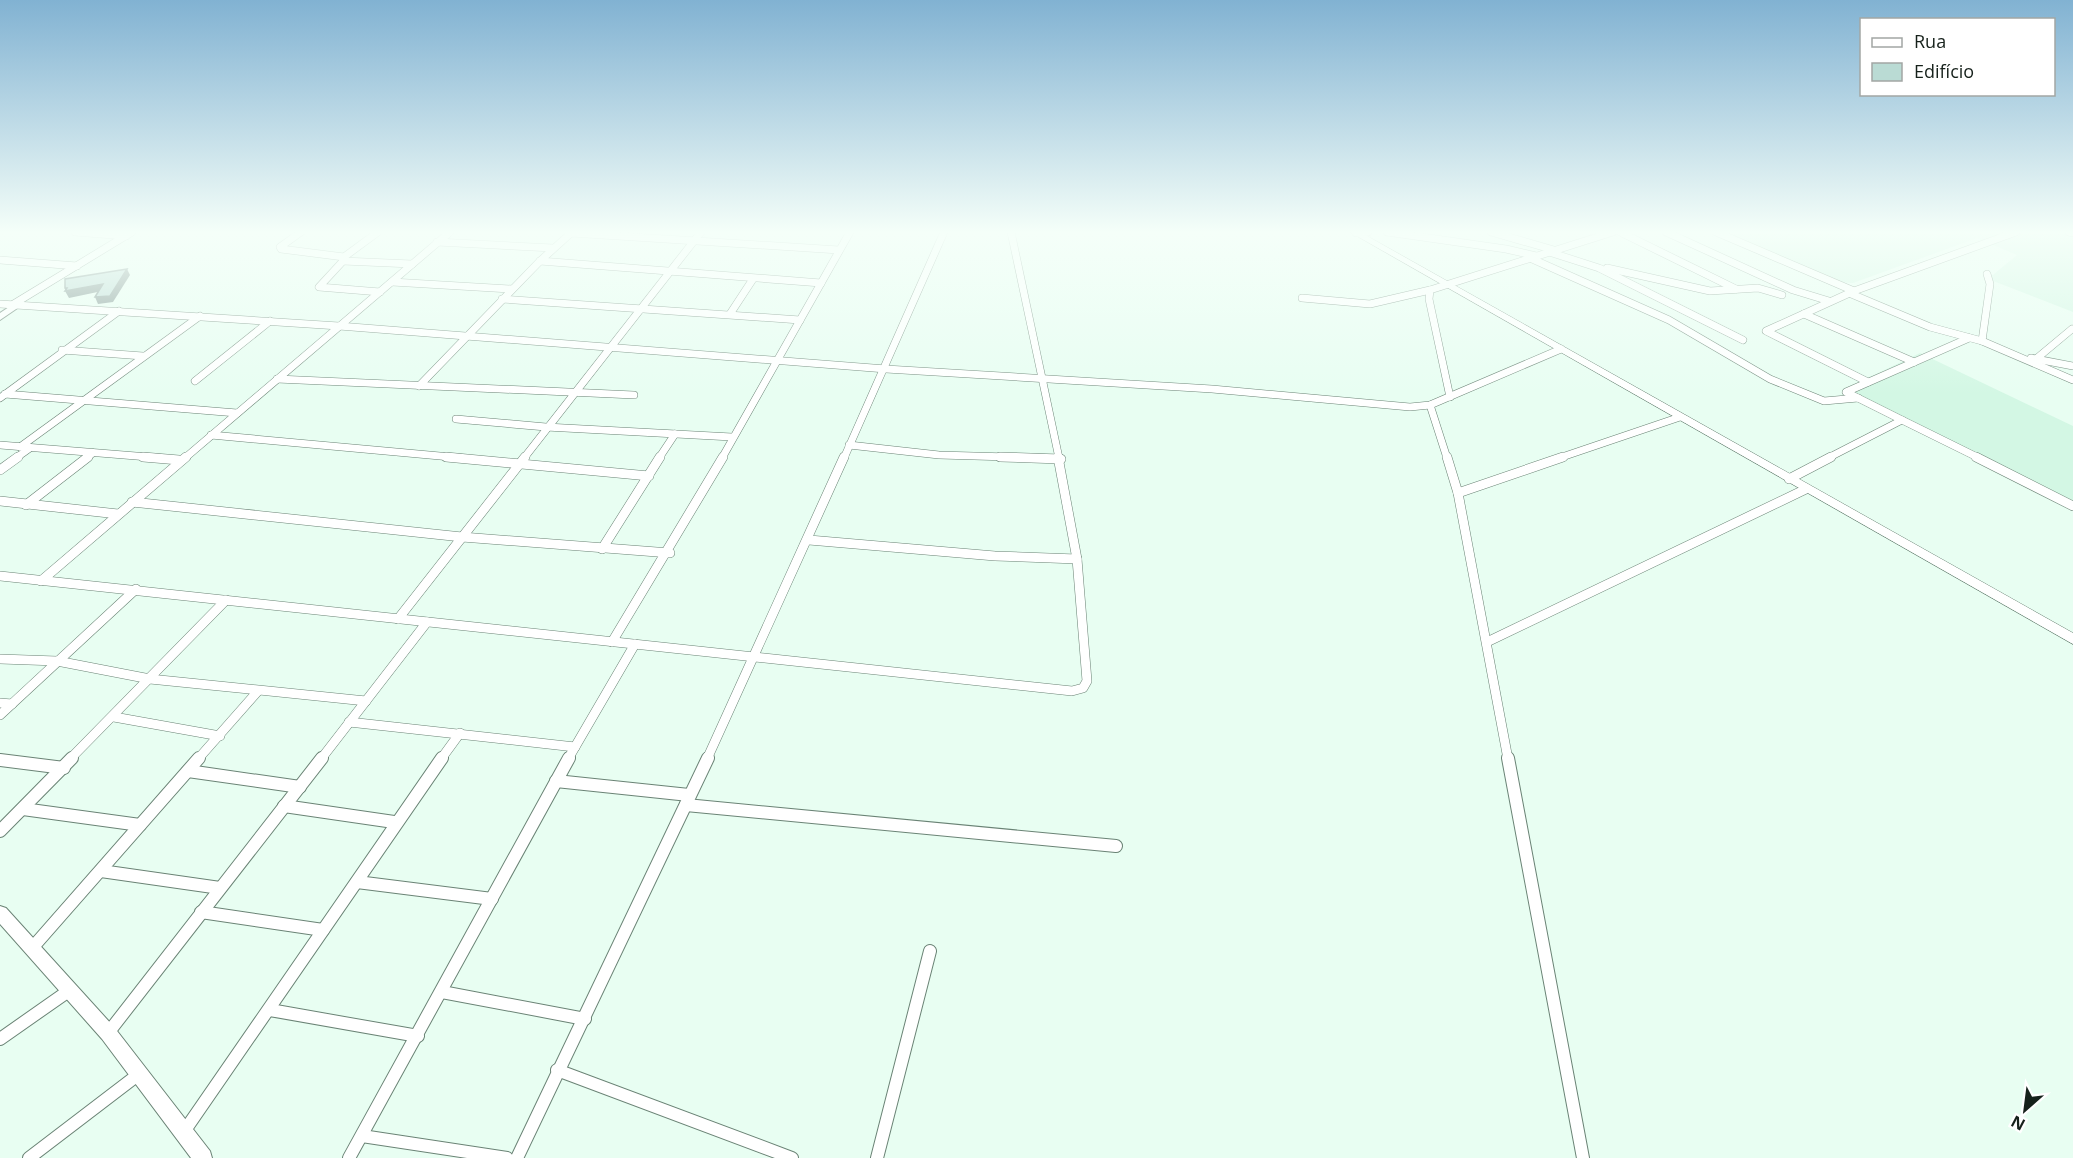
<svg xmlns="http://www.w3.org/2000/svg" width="2073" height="1158" font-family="'Open Sans',sans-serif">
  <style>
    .built { fill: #d3f7e4 }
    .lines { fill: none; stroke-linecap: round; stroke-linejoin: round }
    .minor-far2-casing { stroke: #6a8375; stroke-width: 8 }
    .minor-far1-casing { stroke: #6a8375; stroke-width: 10 }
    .minor-casing { stroke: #6a8375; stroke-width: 14 }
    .tertiary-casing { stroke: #6a8375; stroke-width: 2 }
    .secondary-casing { stroke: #6a8375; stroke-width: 1 }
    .minor-far2 { stroke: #fff; stroke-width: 7 }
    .minor-far1 { stroke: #fff; stroke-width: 9 }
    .minor { stroke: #fff; stroke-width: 12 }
    .tertiary { fill: #fff; fill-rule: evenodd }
    .secondary { fill: #fff; fill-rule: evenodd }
    .shaded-wall { fill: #829994 }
    .building { fill: #badbd4; stroke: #829994; stroke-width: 1.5 }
  </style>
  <rect width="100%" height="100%" fill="#e8fef2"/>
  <!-- built -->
  <g class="built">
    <polygon points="1723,232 2066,232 2073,234 2073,312 1988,279 2017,255 1977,238 1853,283 1838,282"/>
    <polygon points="1920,353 2073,426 2073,503 1843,390"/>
  </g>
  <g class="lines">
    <defs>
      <g id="minor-far2">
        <polyline points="75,232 126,236"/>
        <polyline points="301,232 280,247 281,249 344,257 343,261 412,264"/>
        <polyline points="1011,232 1059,458"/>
        <polyline points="1387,232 1506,249 1536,256"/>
        <polyline points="1491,232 1554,250"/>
        <polyline points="1620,232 1736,289"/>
        <polyline points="1666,232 1793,290 1829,301"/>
        <polyline points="1716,232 1854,291"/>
        <polyline points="2069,232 2073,233"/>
        <polyline points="1356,233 1368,232"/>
        <polyline points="437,242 553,248"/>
        <polyline points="1549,252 1599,268 1743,340"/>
        <polyline points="344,257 378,232"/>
        <polyline points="1530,258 1669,320 1770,379 1824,401 1858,398"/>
        <polyline points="0,260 77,266"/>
        <polyline points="343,261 319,287 380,292"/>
        <polyline points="540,261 821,283"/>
        <polyline points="1607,268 1710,291 1758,288 1782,295"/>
        <polyline points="392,282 512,289"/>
        <polyline points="1849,293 1930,327 1982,341 2073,380"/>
        <polyline points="1302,298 1370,304 1430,290"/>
        <polyline points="502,299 800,320"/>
        <polyline points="0,304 339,326 886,369 1212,389 1410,407 1430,405 1561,349"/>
        <polyline points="12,305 132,232"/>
        <polyline points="730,314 753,279"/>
        <polyline points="1804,314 1914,362"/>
        <polyline points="1982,341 1990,284 1987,274"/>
        <polyline points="62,350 143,356"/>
        <polyline points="2031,358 2073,366"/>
        <polyline points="2036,359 2072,329"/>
        <polyline points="277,379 634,395"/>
        <polyline points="195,381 270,321"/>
        <polyline points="1868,382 1766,331 1854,291 2016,232"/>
        <polyline points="419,386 540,261 571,233 839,250"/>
        <polyline points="5,394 237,413"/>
        <polyline points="1450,397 1429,299 1430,290 1613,232"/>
        <polyline points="0,398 119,311"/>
        <polyline points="1430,405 1447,458"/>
        <polyline points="456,419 546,427 732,437"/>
        <polyline points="1902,420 1846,392 1969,338"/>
        <polyline points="211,435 462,458"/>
        <polyline points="0,445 161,458"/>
        <polyline points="849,445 939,455 1046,458"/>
        <polyline points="20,447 200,316"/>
        <polyline points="16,458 30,448"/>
        <polyline points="86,458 93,453"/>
        <polyline points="185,458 450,232"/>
        <polyline points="524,458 701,232"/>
        <polyline points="659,458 675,434"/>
        <polyline points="722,458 850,232"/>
        <polyline points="844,458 944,232"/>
        <polyline points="1559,458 1680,417"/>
        <polyline points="1828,458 1902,420 1979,458"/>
      </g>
      <g id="minor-far1">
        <polyline points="143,457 179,460"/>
        <polyline points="446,457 649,476"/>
        <polyline points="1000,457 1061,459"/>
        <polyline points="1447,457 1458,493 1508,759"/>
        <polyline points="1976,457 2073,506"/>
        <polyline points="0,470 18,457"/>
        <polyline points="1789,479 1831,457"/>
        <polyline points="1458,493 1563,457"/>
        <polyline points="0,501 118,514"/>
        <polyline points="132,502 462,537 670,553"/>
        <polyline points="26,505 88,457"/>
        <polyline points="809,540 995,556 1077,559"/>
        <polyline points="602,549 660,457"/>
        <polyline points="0,576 1072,691 1083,688 1087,681 1077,559 1058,457"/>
        <polyline points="41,581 186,457"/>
        <polyline points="398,619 525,457"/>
        <polyline points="612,642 723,457"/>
        <polyline points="1487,642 1806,489"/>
        <polyline points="0,659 57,661 150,679 366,701"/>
        <polyline points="0,703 12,704"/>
        <polyline points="0,715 136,589"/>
        <polyline points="114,717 220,736"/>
        <polyline points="349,722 575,747"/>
        <polyline points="70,759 226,600"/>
        <polyline points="198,759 258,691"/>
        <polyline points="321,759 427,622"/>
        <polyline points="441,759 460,733"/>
        <polyline points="568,759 635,644"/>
        <polyline points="707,759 844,457"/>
      </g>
      <g id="minor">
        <polyline points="1508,758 1583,1158"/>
        <polyline points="0,760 64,768"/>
        <polyline points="188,771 300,787"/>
        <polyline points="556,781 689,795"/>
        <polyline points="686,805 1116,846"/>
        <polyline points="284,806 394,822"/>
        <polyline points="23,809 140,825"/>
        <polyline points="0,831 72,758"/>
        <polyline points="101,871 220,888"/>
        <polyline points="357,882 492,899"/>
        <polyline points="201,912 323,930"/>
        <polyline points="33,947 199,758"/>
        <polyline points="442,992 585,1019"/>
        <polyline points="270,1010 418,1036"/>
        <polyline points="108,1033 322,758"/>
        <polyline points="0,1039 70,990"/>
        <polyline points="557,1070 792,1158"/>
        <polyline points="183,1133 442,758"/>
        <polyline points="362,1136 507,1158"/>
        <polyline points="29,1158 139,1074"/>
        <polyline points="349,1158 569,758"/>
        <polyline points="517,1158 708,758"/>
        <polyline points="877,1158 930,951"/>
      </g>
      <g id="tertiary">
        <polygon points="12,302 19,307 0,320 0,313 9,307 8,305"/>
        <polygon points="0,906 6,908 114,1027 210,1151 212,1158 191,1158 102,1039 0,924"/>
      </g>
      <polygon id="secondary" points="1350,232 1360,232 2073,633 2073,644"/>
    </defs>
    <!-- minor-far2 casing -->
    <use href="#minor-far2" class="minor-far2-casing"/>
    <!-- minor-far1 casing -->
    <use href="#minor-far1" class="minor-far1-casing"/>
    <!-- minor casing -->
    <use href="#minor" class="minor-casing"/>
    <!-- tertiary casing -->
    <use href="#tertiary" class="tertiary-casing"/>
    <!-- secondary casing -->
    <use href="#secondary" class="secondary-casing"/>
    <!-- minor-far2 -->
    <use href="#minor-far2" class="minor-far2"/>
    <!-- minor-far1 -->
    <use href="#minor-far1" class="minor-far1"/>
    <!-- minor -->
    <use href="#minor" class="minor"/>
    <!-- tertiary -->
    <use href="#tertiary" class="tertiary"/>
    <!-- secondary -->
    <use href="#secondary" class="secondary"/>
  </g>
  <!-- shaded-wall -->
  <g class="shaded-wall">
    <polygon points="127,269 130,275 113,302 98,304 95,297"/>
    <polygon points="103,284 107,290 69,298 65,291 66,291 65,288"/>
  </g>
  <!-- building -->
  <polygon class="building" points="127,269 110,296 95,297 103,284 65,291 67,288 65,288 65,279"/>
  <!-- sky -->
  <linearGradient id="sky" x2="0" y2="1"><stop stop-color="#81b2d2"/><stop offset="0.59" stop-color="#f5fff9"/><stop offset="1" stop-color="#f5fff9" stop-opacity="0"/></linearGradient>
  <rect width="2073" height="394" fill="url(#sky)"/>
  <!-- legend -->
  <rect x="1860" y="18" width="195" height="78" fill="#ffffff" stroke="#a2a6a4" stroke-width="1.5"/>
  <rect x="1872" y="38" width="30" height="9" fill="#ffffff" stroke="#a2a6a4" stroke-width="1.5"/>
  <text x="1914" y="48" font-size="18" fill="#16211b">Rua</text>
  <rect x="1872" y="63" width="30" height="18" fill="#badbd4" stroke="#a2a6a4" stroke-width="1.5"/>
  <text x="1914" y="78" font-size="18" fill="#16211b">Edifício</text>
  <!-- north arrow -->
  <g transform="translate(2025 1110) rotate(208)" stroke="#ffffff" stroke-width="4.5" paint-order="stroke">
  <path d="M0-4.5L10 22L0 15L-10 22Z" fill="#16211b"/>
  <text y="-9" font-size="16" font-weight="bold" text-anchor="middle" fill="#16211b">N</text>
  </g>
</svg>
